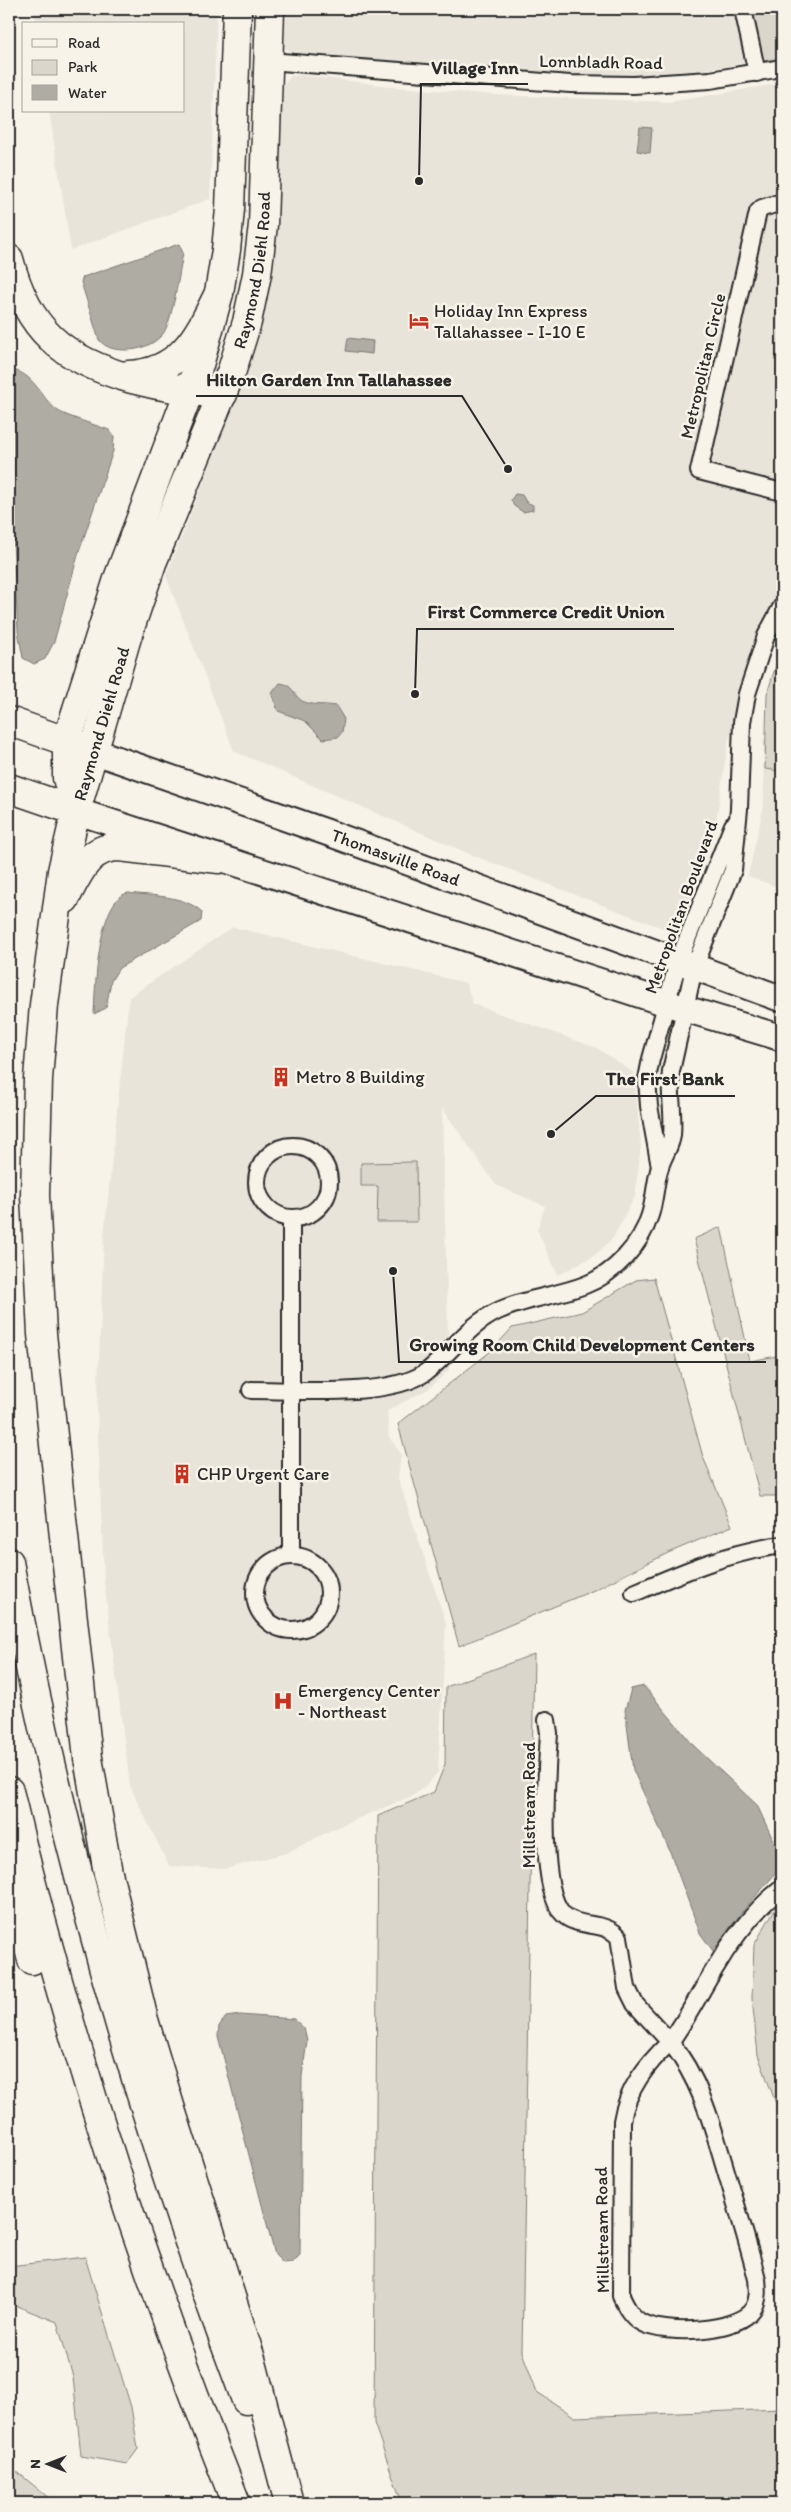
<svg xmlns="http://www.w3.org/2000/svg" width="791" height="2512" font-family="Itim,sans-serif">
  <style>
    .built { fill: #e8e4da }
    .green { fill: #dad6cc; stroke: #82807c }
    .water { fill: #afaca4; stroke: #7a7874 }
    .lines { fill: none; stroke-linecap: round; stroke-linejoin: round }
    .minor-casing { stroke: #2b2b2b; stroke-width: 20 }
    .primary-casing { stroke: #2b2b2b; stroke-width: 29 }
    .trunk-casing { stroke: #2b2b2b; stroke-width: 31 }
    .motorway-casing { stroke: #2b2b2b; stroke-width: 31 }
    .minor { stroke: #f7f3e8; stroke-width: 16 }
    .primary { stroke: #f7f3e8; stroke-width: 25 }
    .trunk { stroke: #f7f3e8; stroke-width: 28 }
    .motorway { stroke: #f7f3e8; stroke-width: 28 }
    .labels { text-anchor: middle; stroke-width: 5; stroke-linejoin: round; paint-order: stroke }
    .street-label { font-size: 18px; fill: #2b2b2b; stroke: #f7f3e8 }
    .poi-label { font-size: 18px; fill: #2b2b2b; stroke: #f7f3e8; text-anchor: start }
    .leader { fill: none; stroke: #2b2b2b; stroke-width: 2 }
    .callout-dot { fill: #2b2b2b; stroke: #f7f3e8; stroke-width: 2 }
    .callout-label { font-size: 19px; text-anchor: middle; font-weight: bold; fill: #2b2b2b; stroke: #f7f3e8; stroke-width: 5; stroke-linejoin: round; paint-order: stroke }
  </style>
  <rect width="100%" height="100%" fill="#f7f3e8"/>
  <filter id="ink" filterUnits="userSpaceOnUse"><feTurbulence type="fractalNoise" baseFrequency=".02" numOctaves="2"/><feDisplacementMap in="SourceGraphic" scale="10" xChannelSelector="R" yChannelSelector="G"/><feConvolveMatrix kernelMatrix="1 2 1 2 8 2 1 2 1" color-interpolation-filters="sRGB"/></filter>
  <g filter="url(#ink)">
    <!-- built -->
    <g class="built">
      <polygon points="34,9 217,9 210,199 71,250 49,111 184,111 184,24 36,24"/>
      <polygon points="285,9 749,9 761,60 647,80 601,80 292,53 284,47"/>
      <polygon points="303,75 396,87 496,95 670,102 782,83 782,590 752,644 728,743 714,835 694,892 673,932 472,855 234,751 166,576 246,375 267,293 275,235 282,87 291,76"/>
      <polygon points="763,739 782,741 782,889 748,876 764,805"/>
      <polygon points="233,927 466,983 473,1004 597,1048 634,1073 641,1146 635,1196 613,1238 594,1256 558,1275 537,1230 545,1206 496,1185 442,1108 449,1370 428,1389 387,1411 389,1437 401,1454 398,1478 446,1623 438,1772 426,1786 412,1796 342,1825 286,1853 225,1869 169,1866 130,1786 104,1581 97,1411 104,1236 129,997"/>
    </g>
    <!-- green -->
    <g class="green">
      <polygon points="750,9 782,9 782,58 762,61"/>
      <polygon points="782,646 782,771 765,769 767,694"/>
      <polygon points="416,1162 417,1222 377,1222 378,1186 361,1186 361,1163"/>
      <polygon points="721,1227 750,1361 782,1355 782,1496 760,1496 694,1239"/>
      <polygon points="654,1278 703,1457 732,1526 668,1553 594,1590 459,1646 398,1424 491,1351 512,1328 582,1312 636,1280"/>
      <polygon points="534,1654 522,2352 537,2392 575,2417 782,2409 782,2503 402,2503 374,2423 378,1816 434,1792 445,1764 446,1687"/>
      <polygon points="782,1902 782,2120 758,2055 752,1998 754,1945 778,1904"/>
      <polygon points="85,2257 131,2407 138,2449 127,2464 81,2456 73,2377 57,2322 9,2303 9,2266"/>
      <polygon points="9,2468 15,2470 55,2503 9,2503"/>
    </g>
    <!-- water -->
    <g class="water">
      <polygon points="640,127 652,128 650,153 637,151"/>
      <path d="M 179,244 L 183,253 C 180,269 172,325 162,335 C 154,344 140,350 127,350 C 116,350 107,349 99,340 L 81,282 L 83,277 Z"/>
      <polygon points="348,338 373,341 372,354 346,351"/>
      <path d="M 9,370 C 33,370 41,399 58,411 C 68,417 96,425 109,430 L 114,436 L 113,451 L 78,555 L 54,642 L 45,659 L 34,664 L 23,658 L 18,631 L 9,468 Z"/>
      <polygon points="515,494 522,495 526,502 533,505 533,510 523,512 514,506 511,500"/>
      <path d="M 280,683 C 293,684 293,695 302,701 C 312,706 325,704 336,706 L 344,719 L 342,732 L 338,737 L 323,739 L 305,721 L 278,711 L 272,693 Z"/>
      <path d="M 128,893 C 152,896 184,895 202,912 L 201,921 L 119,968 L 111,981 L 106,1008 L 94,1014 C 95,989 98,898 128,893 Z"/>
      <polygon points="644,1686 694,1746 757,1805 780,1855 776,1873 741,1913 713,1951 700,1933 669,1849 633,1770 625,1710 631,1689"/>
      <polygon points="240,2015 294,2019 304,2028 307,2041 302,2076 300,2255 293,2262 283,2263 275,2255 218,2036 219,2026 226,2017"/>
    </g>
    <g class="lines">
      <defs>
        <g id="minor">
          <polyline points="743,9 757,73"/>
          <polyline points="268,61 570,84 633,85 710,80 782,68"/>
          <polyline points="782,202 762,208 758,212 699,471 782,492"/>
          <circle cx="293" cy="1182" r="36"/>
          <polyline points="660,1167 649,1106 647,1079 651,1059 678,962 733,825"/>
          <path d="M 251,1390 C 296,1390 390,1398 426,1372 C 451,1353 468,1325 498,1311 C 525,1298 557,1296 585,1285 C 614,1274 641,1245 650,1215 C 655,1200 655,1182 660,1167 C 663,1156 671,1146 672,1135 C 674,1114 669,1093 671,1071 L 694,968 L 733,870 L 739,809 L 742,722 L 747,694 L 766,636 L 782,606"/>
          <polyline points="291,1556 291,1219"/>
          <circle cx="292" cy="1593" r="37"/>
          <path d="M 634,1593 C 683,1572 729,1552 782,1545"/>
          <path d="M 547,1720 L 549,1733 C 547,1770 537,1890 564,1915 C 580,1929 604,1920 619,1937 L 627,1988 L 635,2004 L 670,2042 C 687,2019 699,1994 714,1970 C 732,1939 754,1910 782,1888"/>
          <path d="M 670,2042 C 700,2078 713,2127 726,2171 C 737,2207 748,2243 757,2279 C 758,2289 759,2300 753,2309 C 737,2333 666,2335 642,2323 C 631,2317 626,2307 621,2296 L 622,2121 C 627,2089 647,2064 670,2042 Z"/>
        </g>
        <g id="primary">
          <path id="s1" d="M 93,751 L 326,832 L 782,999"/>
          <polyline points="76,811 666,1003 782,1038"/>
        </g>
        <g id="trunk">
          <polyline points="9,721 82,747"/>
          <polyline points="9,788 76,811"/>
          <path id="s2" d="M 76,811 L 127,637 L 152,563 L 232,370 L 247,322 L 257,274 L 263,225 L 270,9"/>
          <polyline points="76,811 67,778 67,741 119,576 199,365 219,293 226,250 230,209 237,9"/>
        </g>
        <g id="motorway">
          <path d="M 9,259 C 27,330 63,360 132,379 C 163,387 191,392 223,394"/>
          <path d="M 128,375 C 181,373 198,336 219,293"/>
          <polyline points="76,811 62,871 44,1005 38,1079 35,1195 42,1334 88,1758 108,1873 144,2020 173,2116 251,2359 289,2503"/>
          <path d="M 65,899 C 78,875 88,846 120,847 L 219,859"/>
          <path d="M 9,1562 C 62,1848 143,2128 246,2400"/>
          <path d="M 9,1791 C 66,2035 144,2271 236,2503"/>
          <polyline points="9,1876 32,1960"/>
        </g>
      </defs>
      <!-- minor casing -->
      <use href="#minor" class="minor-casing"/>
      <!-- primary casing -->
      <use href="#primary" class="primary-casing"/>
      <!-- trunk casing -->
      <use href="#trunk" class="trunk-casing"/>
      <!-- motorway casing -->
      <use href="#motorway" class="motorway-casing"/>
      <!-- minor -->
      <use href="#minor" class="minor"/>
      <!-- primary -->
      <use href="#primary" class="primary"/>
      <!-- trunk -->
      <use href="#trunk" class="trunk"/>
      <!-- motorway -->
      <use href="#motorway" class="motorway"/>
    </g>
  </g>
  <!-- icons -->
  <defs>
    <symbol id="hotel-bare" viewBox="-9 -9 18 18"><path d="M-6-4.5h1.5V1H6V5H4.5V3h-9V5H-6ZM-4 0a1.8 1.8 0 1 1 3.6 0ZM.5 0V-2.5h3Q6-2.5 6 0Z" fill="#c8321e" stroke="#f7f3e8" stroke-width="2.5" paint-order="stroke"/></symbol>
    <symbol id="building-bare" viewBox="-9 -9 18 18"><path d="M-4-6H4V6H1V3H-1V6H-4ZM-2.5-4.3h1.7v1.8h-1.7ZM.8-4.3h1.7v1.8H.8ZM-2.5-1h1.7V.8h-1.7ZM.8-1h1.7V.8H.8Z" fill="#c8321e" stroke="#f7f3e8" stroke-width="2.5" paint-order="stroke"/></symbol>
    <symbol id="hospital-bare" viewBox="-9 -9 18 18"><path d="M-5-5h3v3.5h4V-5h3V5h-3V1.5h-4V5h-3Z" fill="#c8321e" stroke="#f7f3e8" stroke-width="2.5" paint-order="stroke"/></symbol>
  </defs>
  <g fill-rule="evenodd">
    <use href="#hotel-bare" x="405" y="307" width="28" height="28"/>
    <use href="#building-bare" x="267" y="1063" width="28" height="28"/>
    <use href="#building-bare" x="168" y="1460" width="28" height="28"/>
    <use href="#hospital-bare" x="269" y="1687" width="28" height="28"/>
  </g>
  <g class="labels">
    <!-- street labels -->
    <g class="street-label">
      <text transform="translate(601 62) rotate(1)" y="6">Lonnbladh Road</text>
      <text dy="6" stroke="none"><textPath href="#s2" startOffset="571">Raymond Diehl Road</textPath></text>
      <text transform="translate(703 366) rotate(-77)" y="6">Metropolitan Circle</text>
      <text dy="6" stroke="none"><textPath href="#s2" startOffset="91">Raymond Diehl Road</textPath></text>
      <text dy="6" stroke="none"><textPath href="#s1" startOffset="321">Thomasville Road</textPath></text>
      <text transform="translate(681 907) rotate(-70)" y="6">Metropolitan Boulevard</text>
      <text transform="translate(529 1805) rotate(-90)" y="6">Millstream Road</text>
      <text transform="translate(602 2230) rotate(-91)" y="6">Millstream Road</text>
    </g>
    <!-- poi labels -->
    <g class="poi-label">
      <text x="434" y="317">Holiday Inn Express<tspan x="434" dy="21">Tallahassee - I-10 E</tspan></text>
      <text x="296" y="1083">Metro 8 Building</text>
      <text x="197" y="1480">CHP Urgent Care</text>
      <text x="298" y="1697">Emergency Center<tspan x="298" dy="21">- Northeast</tspan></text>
    </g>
  </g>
  <!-- callouts -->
  <path class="leader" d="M419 181L421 84H528M508 469L462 396H196M415 694L417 629H674M551 1134L596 1096H735M393 1271L399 1362H766"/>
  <g class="callout-dot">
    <circle cx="419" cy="181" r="5"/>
    <circle cx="508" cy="469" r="5"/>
    <circle cx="415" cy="694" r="5"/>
    <circle cx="551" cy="1134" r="5"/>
    <circle cx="393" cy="1271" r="5"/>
  </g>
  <g class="callout-label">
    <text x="475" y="74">Village Inn</text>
    <text x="329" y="386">Hilton Garden Inn Tallahassee</text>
    <text x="546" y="618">First Commerce Credit Union</text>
    <text x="665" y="1085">The First Bank</text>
    <text x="582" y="1351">Growing Room Child Development Centers</text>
  </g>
  <!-- margin -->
  <rect width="791" height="2512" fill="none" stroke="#f7f3e8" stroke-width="30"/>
  <rect x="15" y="15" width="761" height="2482" fill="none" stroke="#2b2b2b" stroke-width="2" filter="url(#ink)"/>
  <!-- legend -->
  <rect x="22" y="22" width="162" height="90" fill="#f7f3e8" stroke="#a5a39c"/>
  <rect x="32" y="39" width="25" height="8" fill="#f7f3e8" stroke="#a5a39c"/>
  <text x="68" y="48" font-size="15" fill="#2b2b2b">Road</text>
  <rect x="32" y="60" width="25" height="15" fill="#dad6cc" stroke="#a5a39c"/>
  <text x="68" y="72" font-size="15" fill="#2b2b2b">Park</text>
  <rect x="32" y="85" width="25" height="15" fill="#afaca4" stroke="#a5a39c"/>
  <text x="68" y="98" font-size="15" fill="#2b2b2b">Water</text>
  <!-- north arrow -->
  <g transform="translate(48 2464) rotate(270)" stroke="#f7f3e8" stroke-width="4" paint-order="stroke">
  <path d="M0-4L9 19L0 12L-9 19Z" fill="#2b2b2b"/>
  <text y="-8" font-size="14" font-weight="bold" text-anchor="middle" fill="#2b2b2b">N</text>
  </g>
</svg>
